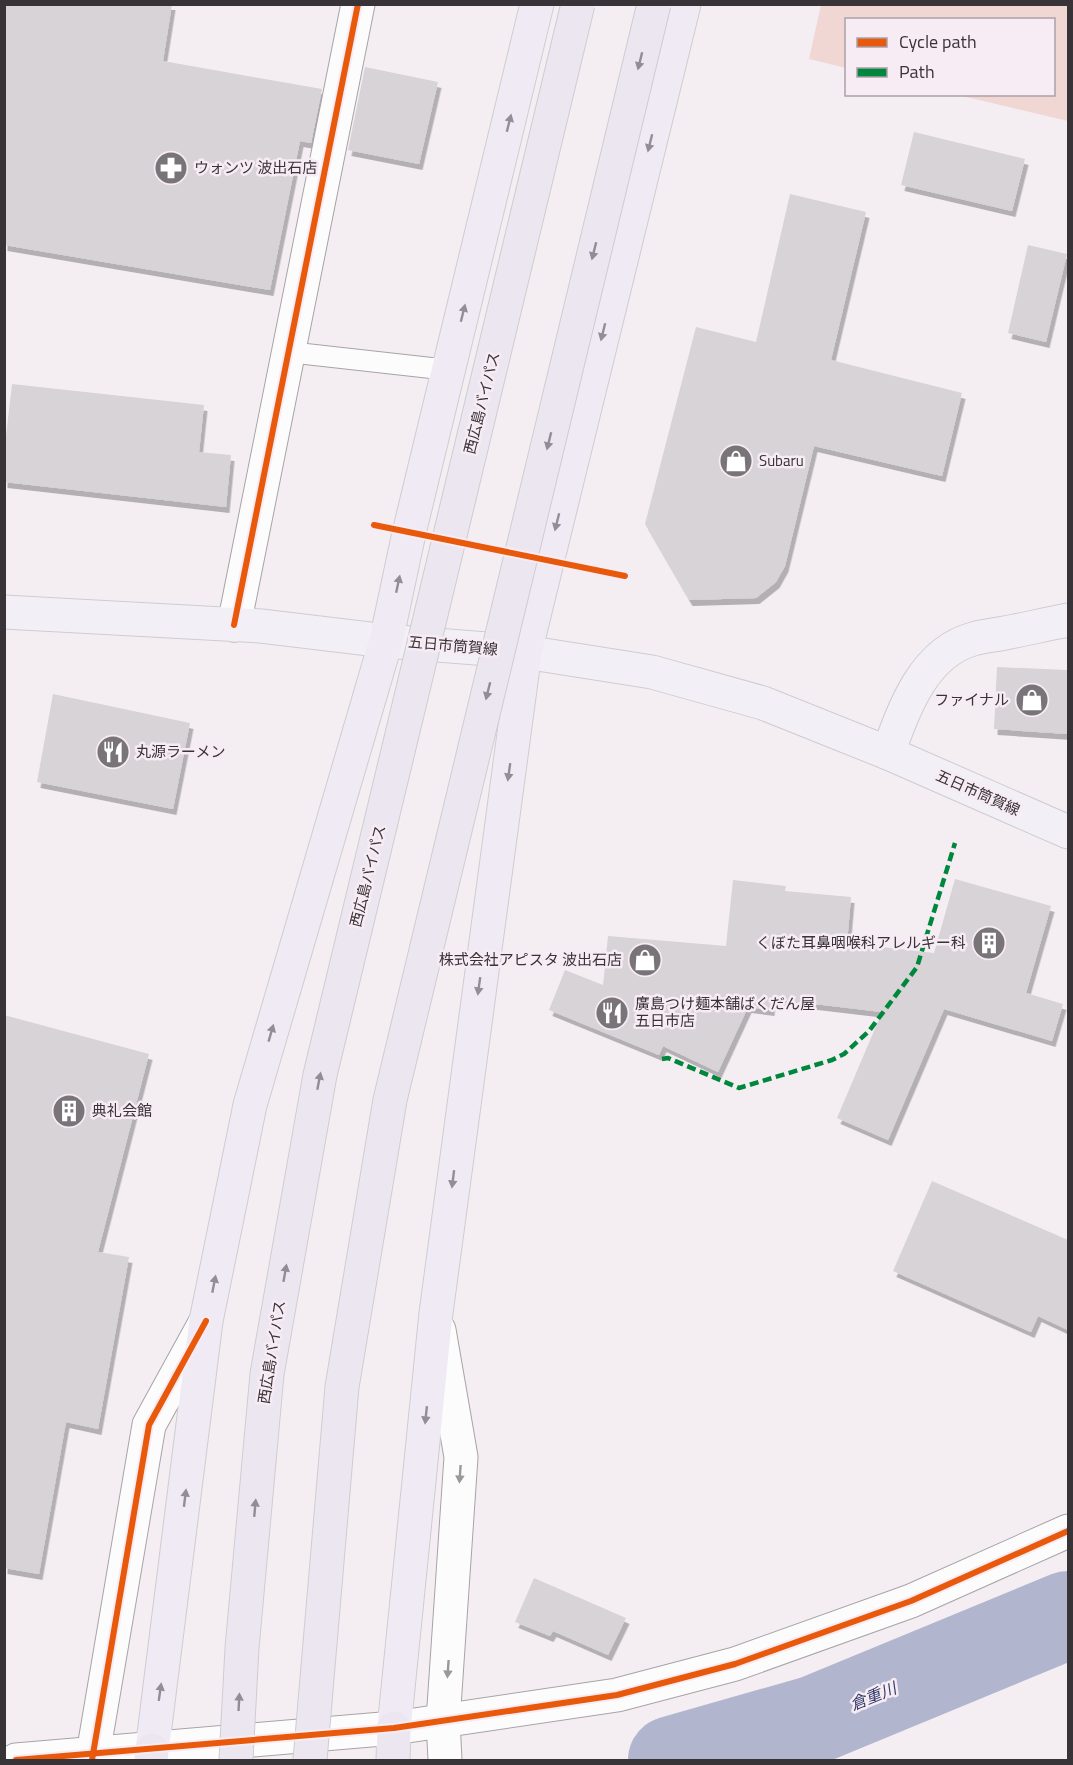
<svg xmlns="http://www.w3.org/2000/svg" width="1073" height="1765" font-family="'Titillium Web','Noto Sans JP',sans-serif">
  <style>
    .green { fill: #f0d7d3 }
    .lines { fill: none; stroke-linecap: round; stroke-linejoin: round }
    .river { stroke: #b1b5ce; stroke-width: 88 }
    .building { fill: #d8d3d6; filter: url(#shadow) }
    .service-casing { stroke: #a8a3a7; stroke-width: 22 }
    .minor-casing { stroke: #a8a3a7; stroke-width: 35 }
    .tertiary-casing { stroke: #a8a3a7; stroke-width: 35 }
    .primary-casing { stroke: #cfcccf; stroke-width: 35 }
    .trunk-casing { stroke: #cfcccf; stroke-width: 35 }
    .motorway-casing { stroke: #cfcccf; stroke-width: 35 }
    .service { stroke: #fdfcfd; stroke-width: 20 }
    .minor { stroke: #fdfcfd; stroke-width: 33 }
    .tertiary { stroke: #fdfcfd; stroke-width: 33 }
    .primary { stroke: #f2eff6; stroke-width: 33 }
    .trunk { stroke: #efeaf4; stroke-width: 33 }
    .motorway { stroke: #ece6f1; stroke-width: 33 }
    .motorway-bridge-casing { stroke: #cfcccf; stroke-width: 35; stroke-linecap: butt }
    .motorway-bridge { stroke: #ece6f1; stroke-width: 33 }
    .quiet { stroke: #00873e; stroke-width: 4.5; stroke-dasharray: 9 4.5; stroke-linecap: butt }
    .cycleway-casing { stroke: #f7ebf4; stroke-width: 10 }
    .cycleway { stroke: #e8590c; stroke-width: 6 }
    .oneway { fill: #928c94 }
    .oneway2 { fill: #938e95 }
    .oneway3 { fill: #9a989a }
    .labels { text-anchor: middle; stroke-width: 5; stroke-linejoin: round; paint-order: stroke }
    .poi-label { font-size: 15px; fill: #373336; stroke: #f7ebf4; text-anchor: start }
    .street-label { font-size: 15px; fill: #373336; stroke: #f7ebf4 }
    .water-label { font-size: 16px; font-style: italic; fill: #343e6c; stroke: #f7ebf4 }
  </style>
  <defs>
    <filter id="shadow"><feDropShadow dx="3.5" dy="6" stdDeviation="0" flood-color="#0004"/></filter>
  </defs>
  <rect width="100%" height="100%" fill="#f4eef3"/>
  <!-- green -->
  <polygon class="green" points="821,5 1068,5 1068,121 958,95 1054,94 1054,20 846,20 846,68 809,59"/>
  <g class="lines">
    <!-- river -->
    <polyline class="river" points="672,1760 816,1719 1068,1615"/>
  </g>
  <!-- building -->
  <g class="building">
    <polygon points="4,4 172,4 163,61 322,89 311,143 300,141 270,290 4,245"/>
    <polygon points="365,67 438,82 419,164 348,150"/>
    <polygon points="914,132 1025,159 1012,211 901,185"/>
    <polygon points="790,194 866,212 831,360 962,393 942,476 814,446 785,566 776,582 756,598 689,600 645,524 696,327 756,342"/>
    <polygon points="1028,245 1067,254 1046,342 1008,333"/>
    <polygon points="12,384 204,405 199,452 231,455 226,507 4,482 4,453"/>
    <polygon points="997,667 1068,670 1068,734 994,729"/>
    <polygon points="53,694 190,723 173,809 37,782"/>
    <polygon points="955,879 1051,906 1026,993 1063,1004 1052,1041 944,1009 888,1140 837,1118 882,1012 772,999 771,1010 748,1007 718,1072 663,1046 659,1055 549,1010 565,970 603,985 608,936 726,946 733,880 786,886 785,891 851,897 847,943 934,953"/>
    <polygon points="4,1015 149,1054 98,1252 129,1257 98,1429 66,1422 39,1574 4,1568"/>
    <polygon points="932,1181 1068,1240 1068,1330 1038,1316 1031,1332 893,1271"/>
    <polygon points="534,1578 626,1618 608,1655 553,1631 550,1636 515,1622"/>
  </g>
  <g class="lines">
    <defs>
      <polyline id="service" points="288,352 449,370"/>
      <g id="minor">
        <polyline points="234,625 358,4"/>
        <polyline points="439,1330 461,1457 443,1721 445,1760"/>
        <polyline points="92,1760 149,1425 205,1323"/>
      </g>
      <polyline id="tertiary" points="16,1760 394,1728 617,1695 735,1664 911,1601 1068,1531"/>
      <g id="primary">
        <polyline points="4,612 261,626 386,641 525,652 652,672 763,703 888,753 1068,832"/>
        <path d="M 888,753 C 904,709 923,653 973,639 C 983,636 995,635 1005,633 C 1026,629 1047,624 1068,620"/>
      </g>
      <g id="trunk">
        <polyline points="394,1728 436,1313 525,652 684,4"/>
        <polyline points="152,1750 206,1321 250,1105 386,641 409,533 537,4"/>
      </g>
      <g id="motorway">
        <polyline points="151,1760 152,1750"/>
        <polyline points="393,1760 394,1728"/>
      </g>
    </defs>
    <!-- service casing -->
    <use href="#service" class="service-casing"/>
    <!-- minor casing -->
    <use href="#minor" class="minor-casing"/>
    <!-- tertiary casing -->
    <use href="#tertiary" class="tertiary-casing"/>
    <!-- primary casing -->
    <use href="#primary" class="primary-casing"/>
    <!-- trunk casing -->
    <use href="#trunk" class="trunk-casing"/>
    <!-- motorway casing -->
    <use href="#motorway" class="motorway-casing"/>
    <!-- service -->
    <use href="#service" class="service"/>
    <!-- minor -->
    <use href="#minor" class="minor"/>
    <!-- tertiary -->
    <use href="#tertiary" class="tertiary"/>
    <!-- primary -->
    <use href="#primary" class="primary"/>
    <!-- trunk -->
    <use href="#trunk" class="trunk"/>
    <!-- motorway -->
    <use href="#motorway" class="motorway"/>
    <defs>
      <g id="motorway-bridge">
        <polyline points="236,1760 242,1648 267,1374 320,1075 578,4"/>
        <polyline points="310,1760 342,1387 390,1100 654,4"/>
      </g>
    </defs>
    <!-- motorway-bridge casing -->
    <use href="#motorway-bridge" class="motorway-bridge-casing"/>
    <!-- motorway-bridge -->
    <use href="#motorway-bridge" class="motorway-bridge"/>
    <!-- quiet -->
    <polyline class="quiet" points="662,1059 668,1058 739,1088 832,1060 844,1054 869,1031 917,967 955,843"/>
    <defs>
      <g id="cycleway">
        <polyline points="374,525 625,576"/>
        <polyline points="234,625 358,4"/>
        <polyline points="16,1760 394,1728 617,1695 735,1664 911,1601 1068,1531"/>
        <polyline points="92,1760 149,1425 206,1321"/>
      </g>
    </defs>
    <!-- cycleway casing -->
    <use href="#cycleway" class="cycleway-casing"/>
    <!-- cycleway -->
    <use href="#cycleway" class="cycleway"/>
  </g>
  <!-- one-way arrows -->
  <defs><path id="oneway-solid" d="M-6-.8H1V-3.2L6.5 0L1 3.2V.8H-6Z" transform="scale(1.5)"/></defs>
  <g class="oneway">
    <use href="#oneway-solid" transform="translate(640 61) rotate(104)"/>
    <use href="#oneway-solid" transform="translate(594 251) rotate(104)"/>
    <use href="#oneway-solid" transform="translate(549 441) rotate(104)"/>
    <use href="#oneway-solid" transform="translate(488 691) rotate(104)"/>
    <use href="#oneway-solid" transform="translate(319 1081) rotate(-79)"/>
    <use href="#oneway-solid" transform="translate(285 1273) rotate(-80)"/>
    <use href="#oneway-solid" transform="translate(255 1508) rotate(-85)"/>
    <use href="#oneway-solid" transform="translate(239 1702) rotate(-87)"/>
  </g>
  <g class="oneway2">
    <use href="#oneway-solid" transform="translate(509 123) rotate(-76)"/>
    <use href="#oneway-solid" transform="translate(650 143) rotate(104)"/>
    <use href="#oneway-solid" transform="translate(463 313) rotate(-76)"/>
    <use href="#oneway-solid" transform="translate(603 332) rotate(104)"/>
    <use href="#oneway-solid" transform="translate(557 522) rotate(104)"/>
    <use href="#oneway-solid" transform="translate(398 584) rotate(-78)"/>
    <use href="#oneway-solid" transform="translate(509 772) rotate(98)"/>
    <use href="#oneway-solid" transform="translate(479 986) rotate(98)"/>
    <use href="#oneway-solid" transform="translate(271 1033) rotate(-74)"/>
    <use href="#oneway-solid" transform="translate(453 1179) rotate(97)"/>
    <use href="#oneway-solid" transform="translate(214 1284) rotate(-79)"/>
    <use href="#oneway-solid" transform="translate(426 1415) rotate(96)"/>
    <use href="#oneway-solid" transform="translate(185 1498) rotate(-83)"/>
    <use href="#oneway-solid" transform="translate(160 1692) rotate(-82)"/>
  </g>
  <g class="oneway3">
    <use href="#oneway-solid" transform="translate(460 1474) rotate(94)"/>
    <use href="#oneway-solid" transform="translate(448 1669) rotate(94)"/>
  </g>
  <!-- icons -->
  <defs>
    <symbol id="pharmacy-disc" viewBox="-11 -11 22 22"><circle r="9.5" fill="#797478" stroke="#f7ebf4"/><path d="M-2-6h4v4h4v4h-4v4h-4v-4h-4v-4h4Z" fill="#fff"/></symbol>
    <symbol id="shop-disc" viewBox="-11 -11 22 22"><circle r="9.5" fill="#797478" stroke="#f7ebf4"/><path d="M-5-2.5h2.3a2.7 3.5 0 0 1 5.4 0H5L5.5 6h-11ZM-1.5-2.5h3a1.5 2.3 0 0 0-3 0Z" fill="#fff"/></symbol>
    <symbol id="restaurant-disc" viewBox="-11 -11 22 22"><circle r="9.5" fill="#797478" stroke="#f7ebf4"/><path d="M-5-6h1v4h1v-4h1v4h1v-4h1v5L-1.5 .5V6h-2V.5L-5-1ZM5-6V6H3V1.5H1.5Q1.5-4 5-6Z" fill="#fff"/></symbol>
    <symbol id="building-disc" viewBox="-11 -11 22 22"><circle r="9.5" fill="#797478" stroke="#f7ebf4"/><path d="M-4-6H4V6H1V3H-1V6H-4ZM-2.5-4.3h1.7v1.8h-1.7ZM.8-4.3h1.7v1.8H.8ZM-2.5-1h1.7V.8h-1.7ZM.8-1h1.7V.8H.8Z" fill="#fff"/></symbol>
  </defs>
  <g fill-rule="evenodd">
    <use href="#pharmacy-disc" x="152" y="149" width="38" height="38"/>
    <use href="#shop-disc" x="717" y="442" width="38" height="38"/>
    <use href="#shop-disc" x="1013" y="681" width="38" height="38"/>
    <use href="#restaurant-disc" x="94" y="733" width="38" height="38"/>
    <use href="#building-disc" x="970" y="924" width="38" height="38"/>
    <use href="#shop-disc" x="626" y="941" width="38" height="38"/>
    <use href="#restaurant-disc" x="593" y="994" width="38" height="38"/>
    <use href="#building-disc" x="50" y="1092" width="38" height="38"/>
  </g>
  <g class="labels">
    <!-- poi labels -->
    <g class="poi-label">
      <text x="194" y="173">ウォンツ 波出石店</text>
      <text x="759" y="466">Subaru</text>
      <text x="1009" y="705" text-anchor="end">ファイナル</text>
      <text x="136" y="757">丸源ラーメン</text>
      <text x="966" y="948" text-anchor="end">くぼた耳鼻咽喉科アレルギー科</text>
      <text x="622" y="965" text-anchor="end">株式会社アピスタ 波出石店</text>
      <text x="635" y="1009">廣島つけ麺本舗ばくだん屋<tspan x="635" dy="17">五日市店</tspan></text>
      <text x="92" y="1116">典礼会館</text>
    </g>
    <!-- street labels -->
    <g class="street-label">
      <text transform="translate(482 403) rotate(-76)" y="5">西広島バイパス</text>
      <text transform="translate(453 646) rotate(5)" y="5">五日市筒賀線</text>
      <text transform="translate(978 793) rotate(24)" y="5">五日市筒賀線</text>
      <text transform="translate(368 876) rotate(-76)" y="5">西広島バイパス</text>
      <text transform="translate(272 1352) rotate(-81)" y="5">西広島バイパス</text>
    </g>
    <!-- water labels -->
    <g class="water-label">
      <text transform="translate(873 1696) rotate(-22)" y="6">倉重川</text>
    </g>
  </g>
  <!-- border -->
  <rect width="1073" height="1765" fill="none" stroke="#373336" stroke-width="12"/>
  <!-- legend -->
  <rect x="845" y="18" width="210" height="78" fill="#f7ebf4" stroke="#aaa1a8" stroke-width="1.5"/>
  <rect x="857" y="38" width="30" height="9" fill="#e8590c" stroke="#aaa1a8" stroke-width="1.5"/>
  <text x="899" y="48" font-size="18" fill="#373336">Cycle path</text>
  <rect x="857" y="68" width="30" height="9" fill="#00873e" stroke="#aaa1a8" stroke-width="1.5"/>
  <text x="899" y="78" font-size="18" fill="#373336">Path</text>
</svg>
